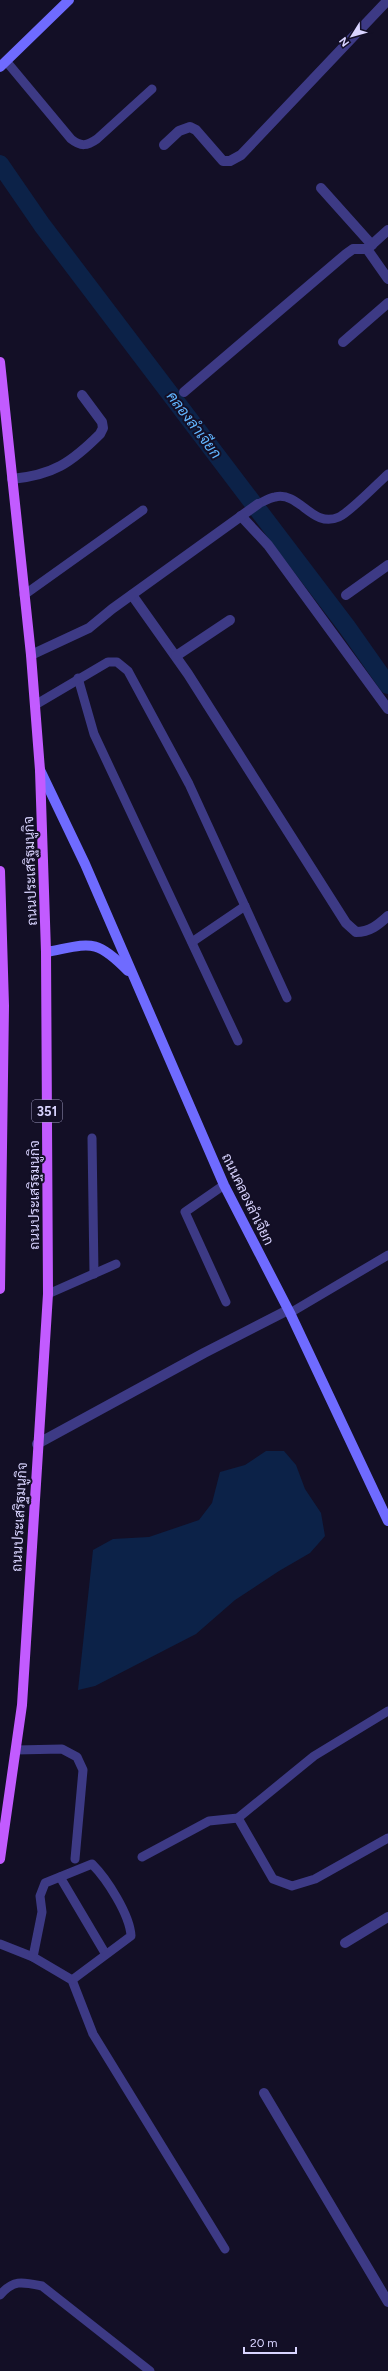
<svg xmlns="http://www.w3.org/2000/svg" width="388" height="2371" font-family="Figtree,Sarabun,sans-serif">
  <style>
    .water { fill: #0c2248 }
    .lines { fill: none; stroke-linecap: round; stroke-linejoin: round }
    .canal { stroke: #0c2248; stroke-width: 18 }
    .lane { stroke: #3d3a85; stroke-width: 9 }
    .street { stroke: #3d3a85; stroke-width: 10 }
    .secondary { stroke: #6f6bff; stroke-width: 10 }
    .primary { stroke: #c25bff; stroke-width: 10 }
    .labels { text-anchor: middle; stroke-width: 4; stroke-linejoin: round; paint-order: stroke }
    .shield { fill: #130f26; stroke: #9e99be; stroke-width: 1 }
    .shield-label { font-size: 13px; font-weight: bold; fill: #d9d4ff }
    .street-label { font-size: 14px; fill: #d9d4ff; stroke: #130f26 }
    .water-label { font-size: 15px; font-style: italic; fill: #62b6ff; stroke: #130f26 }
  </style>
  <rect width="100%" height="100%" fill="#130f26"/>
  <!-- water -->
  <polygon class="water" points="266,1451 284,1451 296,1465 305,1489 321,1513 325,1536 310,1553 279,1571 235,1600 196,1634 95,1686 78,1690 93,1550 113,1539 149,1537 199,1520 212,1503 220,1472 245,1465"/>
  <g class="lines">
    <!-- canal -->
    <polyline class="canal" points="0,164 42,225 347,627 388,685"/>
    <!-- lane -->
    <g class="lane">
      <path d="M 6,61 L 71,139 C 81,147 87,146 97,139 L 152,89"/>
      <path d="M 258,504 C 263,502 269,498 275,497 C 300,491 312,529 339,517 C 350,512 377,484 388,474"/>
      <polyline points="24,595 143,510"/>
      <polyline points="78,678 94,734 238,1041"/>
      <polyline points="35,705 108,662 117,662 128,671 189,784 287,998"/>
      <polyline points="192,942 245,906"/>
      <polyline points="92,1138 94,1274"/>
      <polyline points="224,1185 185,1212 226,1302"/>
      <polyline points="48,1294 116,1264"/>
      <polyline points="290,1313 388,1255"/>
      <polyline points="16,1750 62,1749 77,1757 83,1770 75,1859"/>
      <polyline points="238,1818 273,1879 292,1886 315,1879 388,1838"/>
      <polyline points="142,1857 209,1821 238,1818 314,1756 388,1711"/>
      <polyline points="60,1877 105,1953"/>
      <polyline points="0,1944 33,1957 72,1980 93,2034 225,2249"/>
      <path d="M 33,1957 L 42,1912 L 40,1896 L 45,1883 L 92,1864 C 107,1879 130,1915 131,1936 L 72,1980"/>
      <path d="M 0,2295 C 14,2279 23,2282 42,2286 L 150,2371"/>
    </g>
    <!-- street -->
    <g class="street">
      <polyline points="164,145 179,131 190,127 196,130 223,161 230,161 241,155 388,0"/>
      <polyline points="321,188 372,245"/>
      <polyline points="367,249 388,279"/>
      <polyline points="343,342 388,303"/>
      <polyline points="184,392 346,254 353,249 367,249 388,230"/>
      <path d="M 12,479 C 53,475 71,463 100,434 L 103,428 L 102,422 L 82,395"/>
      <polyline points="241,516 268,545 388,709"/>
      <path d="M 132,595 L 188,674 L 346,923 L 356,932 C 370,932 378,925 388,916"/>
      <polyline points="346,595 388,565"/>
      <polyline points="31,655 89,628 112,609 258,504"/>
      <polyline points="176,656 230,620"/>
      <polyline points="37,1444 204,1353 288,1310"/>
      <polyline points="345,1943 388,1917"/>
      <polyline points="264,2093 388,2302"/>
    </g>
    <!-- secondary -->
    <g class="secondary">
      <polyline points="0,67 69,0"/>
      <polyline points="40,770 85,864 224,1185 290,1313 388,1521"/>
      <path d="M 46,952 C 90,944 95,937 128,971"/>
    </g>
    <!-- primary -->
    <g class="primary">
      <polyline points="0,362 31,655 40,770 46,952 48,1294 22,1705 0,1859"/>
      <polyline points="0,871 4,1006 0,1289"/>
    </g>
  </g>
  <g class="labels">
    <!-- shield labels -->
    <rect class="shield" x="32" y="1100" width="30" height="22" rx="3"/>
    <g class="shield-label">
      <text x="47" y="1116">351</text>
    </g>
    <!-- street labels -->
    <g class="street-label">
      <text transform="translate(30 871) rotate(-92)" y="5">ถนนประเสริฐมนูกิจ</text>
      <text transform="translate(34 1195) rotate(-90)" y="5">ถนนประเสริฐมนูกิจ</text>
      <text transform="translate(248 1199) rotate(64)" y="5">ถนนคลองลำเจียก</text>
      <text transform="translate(19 1517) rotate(-87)" y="5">ถนนประเสริฐมนูกิจ</text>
    </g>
    <!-- water labels -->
    <g class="water-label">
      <text transform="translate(194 425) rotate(53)" y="5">คลองลำเจียก</text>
    </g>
  </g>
  <!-- north arrow -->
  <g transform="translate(352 36) rotate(233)" stroke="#130f26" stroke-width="3" paint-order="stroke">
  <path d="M0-3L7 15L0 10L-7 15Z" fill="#d9d4ff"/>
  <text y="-6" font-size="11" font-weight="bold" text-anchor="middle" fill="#d9d4ff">N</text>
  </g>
  <!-- scale -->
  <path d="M244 2347v6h52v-6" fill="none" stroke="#d9d4ff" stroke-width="2"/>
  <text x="250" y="2347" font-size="12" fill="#d9d4ff" stroke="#130f26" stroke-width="3" paint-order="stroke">20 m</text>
</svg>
